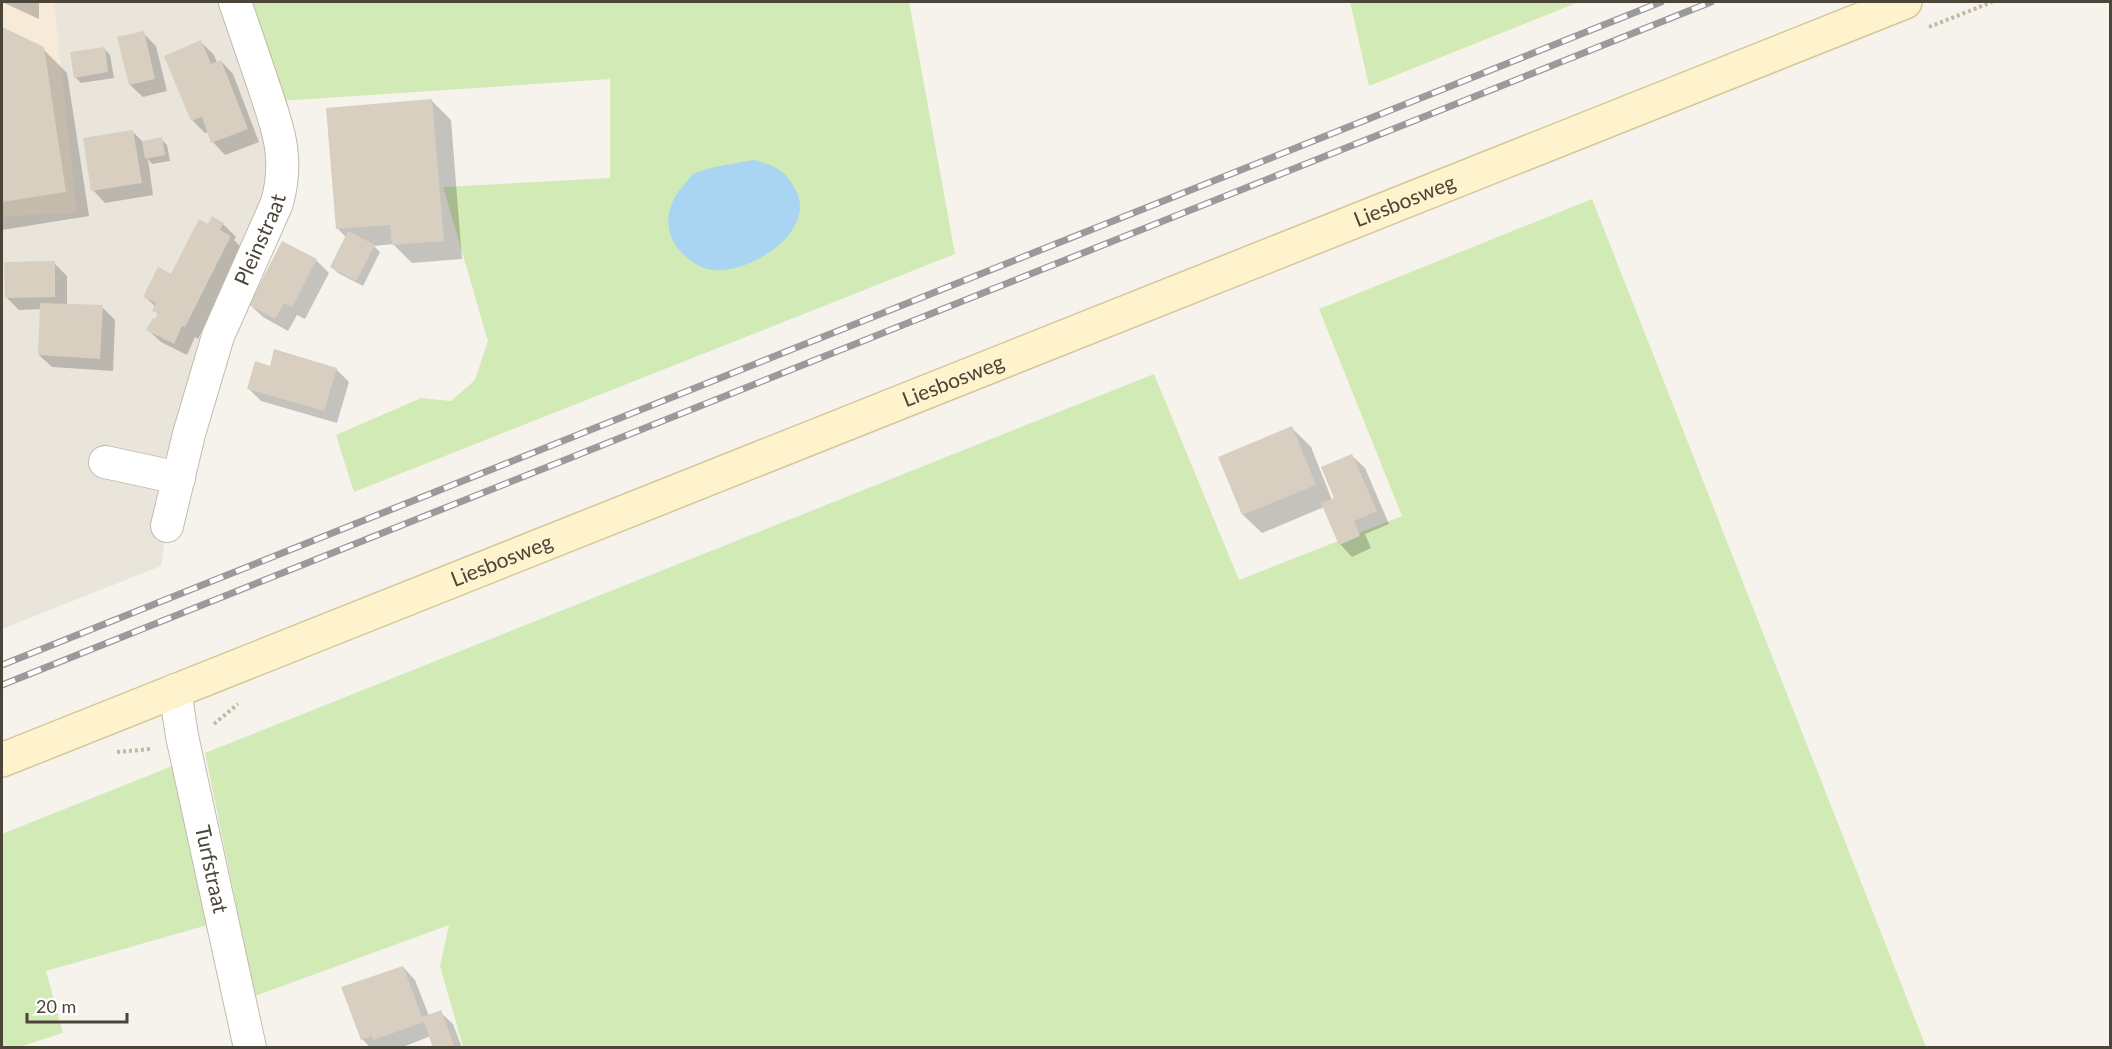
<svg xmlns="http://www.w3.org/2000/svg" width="2112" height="1049" font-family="Lato,sans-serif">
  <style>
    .residential { fill: #eae5da }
    .commercial { fill: #f7ead8 }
    .green { fill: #d2eab5 }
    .water { fill: #a9d4f2 }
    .shadow { fill: #0003 }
    .building { fill: #d8cfc1 }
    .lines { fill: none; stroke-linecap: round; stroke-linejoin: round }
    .street-casing { stroke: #c2bbae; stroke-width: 34 }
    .secondary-casing { stroke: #d6c79b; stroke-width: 36 }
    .path { stroke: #c4b79f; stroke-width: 4; stroke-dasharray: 3 3; stroke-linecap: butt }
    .street { stroke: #fff; stroke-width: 32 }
    .secondary { stroke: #fff3cd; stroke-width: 33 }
    .rail-casing { stroke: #9a9a9a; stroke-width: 7 }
    .rail { stroke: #fff; stroke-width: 4.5; stroke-dasharray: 14; stroke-linecap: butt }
    .labels { text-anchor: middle; stroke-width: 4.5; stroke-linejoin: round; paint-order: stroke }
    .street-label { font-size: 21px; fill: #4b4439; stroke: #fff }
  </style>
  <rect width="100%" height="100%" fill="#f6f3ec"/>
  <!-- residential -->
  <polygon class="residential" points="2,2 235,2 280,135 167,525 161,566 2,629"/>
  <!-- commercial -->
  <polygon class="commercial" points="2,2 54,2 77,213 2,216"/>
  <!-- green -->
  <g class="green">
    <polygon points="250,2 909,2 955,254 354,492 336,435 421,398 451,401 475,380 488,341 443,187 610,178 610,79 280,101"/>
    <polygon points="1350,2 1579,2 1369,86"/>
    <polygon points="1592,199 1926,1047 463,1047 440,966 449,925 255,996 205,753 1154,374 1239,580 1402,516 1319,309"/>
    <polygon points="180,763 211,924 46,971 63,1033 19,1047 2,1048 2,834"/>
  </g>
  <!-- water -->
  <path class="water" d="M 754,160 C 775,166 786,170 796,191 C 819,235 736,283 702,267 C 667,251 657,215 683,186 C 686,183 689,178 692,175 C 705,167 738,163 754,160 Z"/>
  <!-- shadow -->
  <g class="shadow">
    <polygon points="2,2 39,2 39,19"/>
    <polygon points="2,29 43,49 67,73 89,216 2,230"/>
    <polygon points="143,33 156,46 167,91 143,97 130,85"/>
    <polygon points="201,42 214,55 217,63 221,61 233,74 259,142 225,155 213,142 209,132 205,133 192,120"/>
    <polygon points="104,48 110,55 114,78 81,83 75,77"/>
    <polygon points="432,101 451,120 462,259 412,263 393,244 374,246 380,252 363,286 338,273 332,267 347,238 338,229"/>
    <polygon points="132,131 144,143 161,139 167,145 170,161 152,164 148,159 153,195 105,203 93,190"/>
    <polygon points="223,224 236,237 234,240 243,249 198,339 195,337 187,355 161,342 148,330 159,315 154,310 156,307 144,296 171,276 209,226"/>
    <polygon points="316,260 329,273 305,319 297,315 288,331 263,317 250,305"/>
    <polygon points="54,263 67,276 67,305 102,307 115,320 113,371 52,367 39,355 42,309 19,310 6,297"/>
    <polygon points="271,368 336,369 349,382 337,423 261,401 248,388"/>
    <polygon points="1292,428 1311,447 1332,500 1336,498 1352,456 1365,468 1389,524 1365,534 1371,548 1352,557 1340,544 1324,507 1262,533 1243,515 1220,458"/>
    <polygon points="403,967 415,980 429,1016 440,1012 453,1024 462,1048 435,1048 431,1036 400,1048 371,1048 362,1039"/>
  </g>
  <!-- building -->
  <g class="building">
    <polygon points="2,27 44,47 66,192 2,202"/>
    <polygon points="144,31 155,79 129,85 117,37"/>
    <polygon points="201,40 211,64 221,60 248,129 211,143 202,117 191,121 164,56"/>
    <polygon points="105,47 108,72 74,78 70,52"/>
    <polygon points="432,99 444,241 392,245 390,225 336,229 326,108"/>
    <polygon points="133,130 142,183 91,191 83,138"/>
    <polygon points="162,137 165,155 145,159 142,141"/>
    <polygon points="212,216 224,223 220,230 231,236 185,327 182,326 174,344 146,330 153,318 155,319 158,313 152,311 156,303 143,297 158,267 171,274 199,219 208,224"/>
    <polygon points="348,231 375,245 356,281 330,267"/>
    <polygon points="282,241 317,259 292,307 284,303 275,319 249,305"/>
    <polygon points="55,261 55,297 5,298 4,262"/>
    <polygon points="40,303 103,305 100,359 38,355"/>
    <polygon points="274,349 337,368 324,411 247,389 255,361 270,366"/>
    <polygon points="1292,426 1316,485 1242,515 1218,457"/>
    <polygon points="1352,454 1377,511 1354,521 1360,536 1339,545 1321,503 1334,498 1321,467"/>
    <polygon points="403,966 422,1017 441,1010 455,1048 433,1048 424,1022 373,1040 372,1036 361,1040 341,987"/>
  </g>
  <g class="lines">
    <defs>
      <g id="street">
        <polyline points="105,462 179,478"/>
        <path id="s1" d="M 167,526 L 189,434 L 218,336 L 277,203 C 290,155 277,126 262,81 C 253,54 244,28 235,2"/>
        <path id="s2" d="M 175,690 L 182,736 L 250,1048"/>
      </g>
      <g id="secondary">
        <path id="s3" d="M 2,760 L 1905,2"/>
      </g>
    </defs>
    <!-- street casing -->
    <use href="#street" class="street-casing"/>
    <!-- secondary casing -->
    <use href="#secondary" class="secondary-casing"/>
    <!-- path -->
    <g class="path">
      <polyline points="1929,27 1992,2"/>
      <polyline points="214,724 238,704"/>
      <polyline points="117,752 151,749"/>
    </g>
    <!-- street -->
    <use href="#street" class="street"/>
    <!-- secondary -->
    <use href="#secondary" class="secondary"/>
    <defs>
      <g id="rail">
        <polyline points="2,665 1661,2"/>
        <polyline points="2,685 1711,2"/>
      </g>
    </defs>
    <!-- rail casing -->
    <use href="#rail" class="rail-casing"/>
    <!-- rail -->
    <use href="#rail" class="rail"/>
  </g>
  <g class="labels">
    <!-- street labels -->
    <g class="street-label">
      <text dy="7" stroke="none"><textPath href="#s3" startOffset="1510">Liesbosweg</textPath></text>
      <text dy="7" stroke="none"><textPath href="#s1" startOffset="302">Pleinstraat</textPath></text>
      <text dy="7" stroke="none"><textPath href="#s3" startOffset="1024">Liesbosweg</textPath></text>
      <text dy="7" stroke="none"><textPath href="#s3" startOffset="538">Liesbosweg</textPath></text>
      <text dy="7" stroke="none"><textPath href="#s2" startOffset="183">Turfstraat</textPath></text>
    </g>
  </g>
  <!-- border -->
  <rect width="2112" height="1049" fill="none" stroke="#4b4439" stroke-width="6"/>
  <!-- scale -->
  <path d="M27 1013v9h100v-9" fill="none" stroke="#4b4439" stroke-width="3"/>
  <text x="36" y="1013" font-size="18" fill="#4b4439" stroke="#ffffff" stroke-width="4.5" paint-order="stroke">20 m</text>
</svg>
